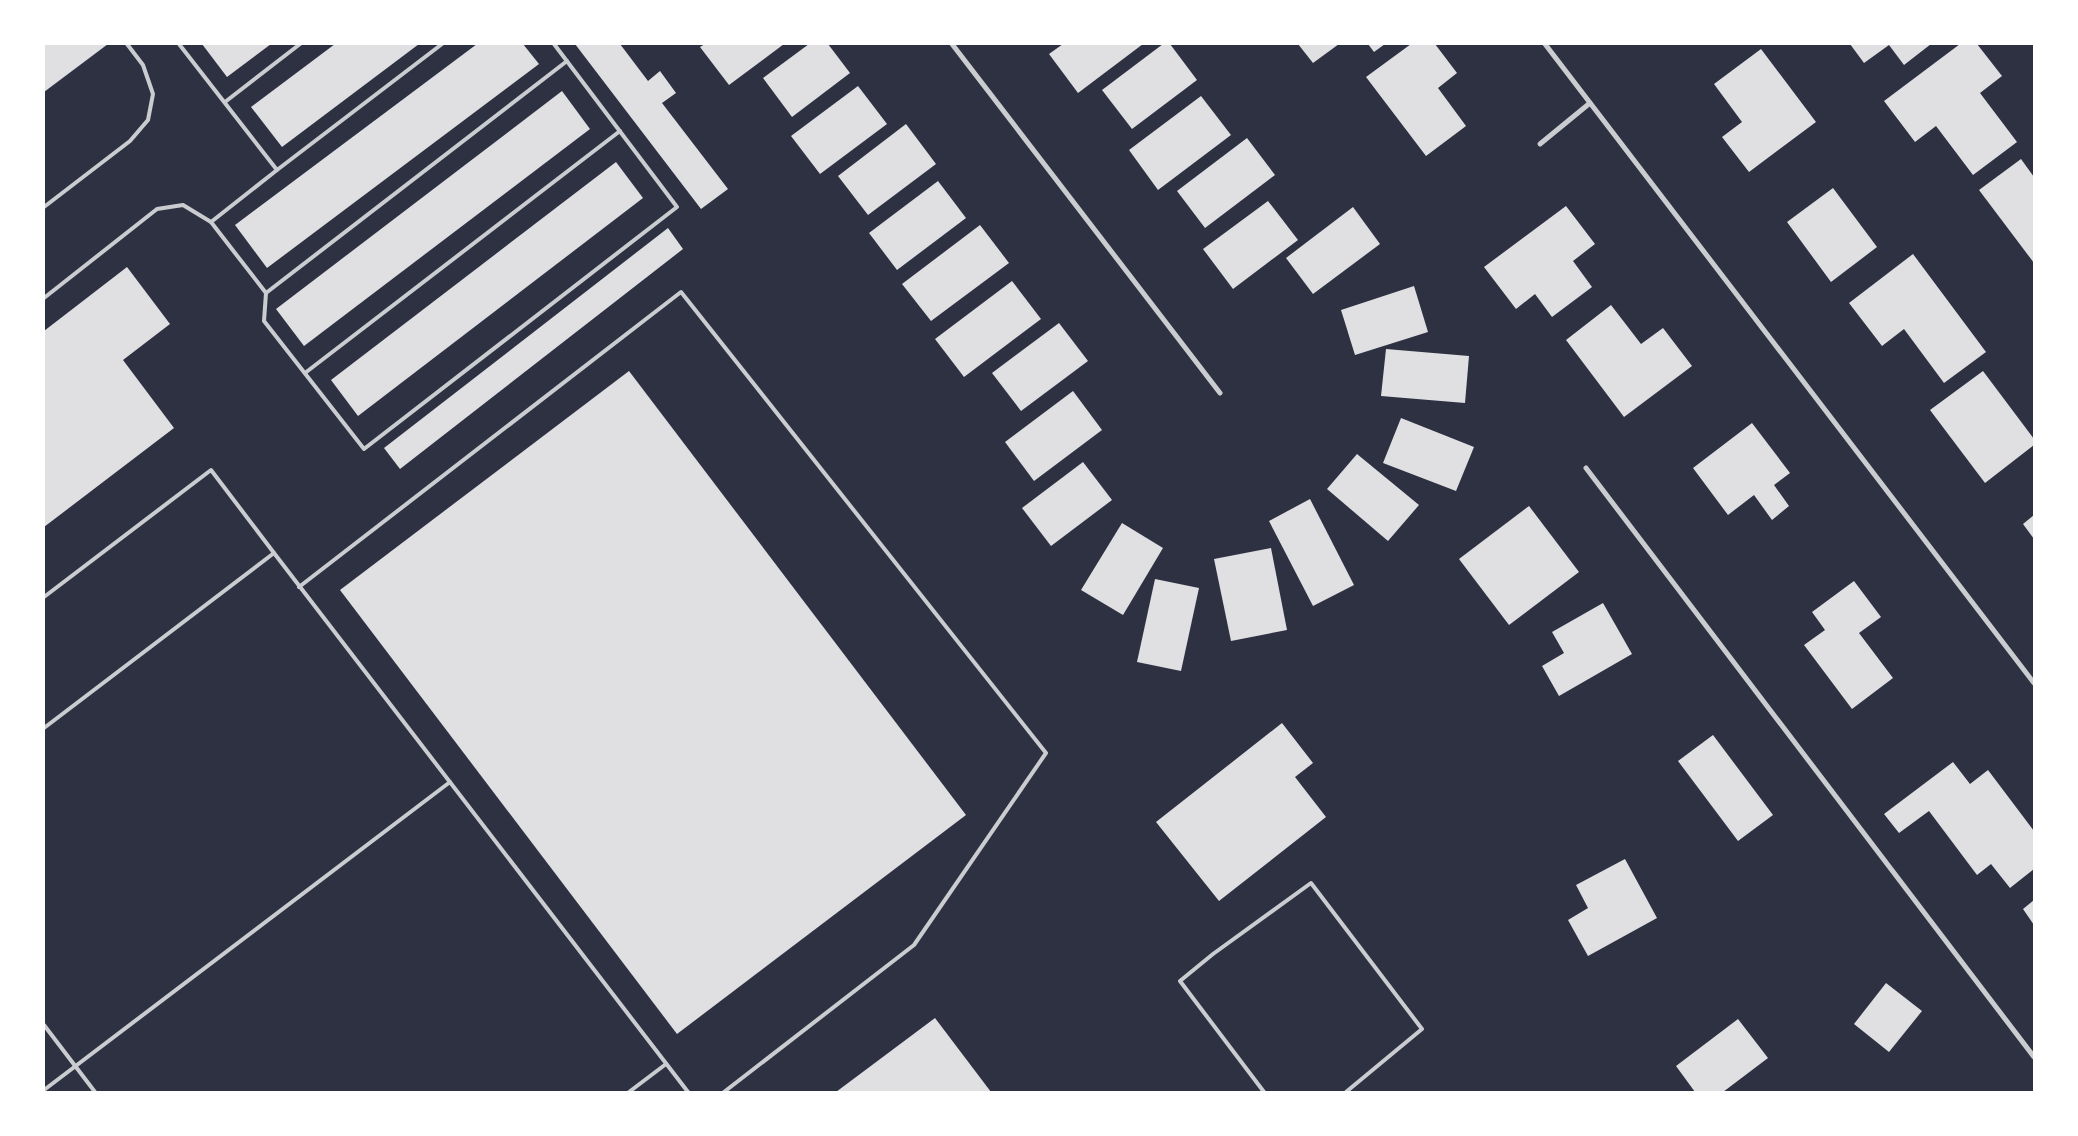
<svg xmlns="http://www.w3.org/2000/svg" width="2078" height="1136" font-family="'Fira Sans Condensed',sans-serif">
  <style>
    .building { fill: #e0e0e3 }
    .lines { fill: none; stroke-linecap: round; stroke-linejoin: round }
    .service { stroke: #caccd0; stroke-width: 4 }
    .minor { stroke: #caccd0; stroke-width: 5 }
  </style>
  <rect width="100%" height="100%" fill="#2d3142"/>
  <!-- building -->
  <g class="building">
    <polygon points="44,44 108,44 44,92"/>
    <polygon points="202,44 271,44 227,77"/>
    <polygon points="335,44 419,44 282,147 251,107"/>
    <polygon points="477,44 523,44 539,64 267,268 235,225"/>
    <polygon points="575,44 620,44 648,81 660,71 676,93 662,103 728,189 701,209"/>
    <polygon points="705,44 784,44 729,85 700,47"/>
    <polygon points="809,44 828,44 850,73 792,117 763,78"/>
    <polygon points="1063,44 1143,44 1078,93 1049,54"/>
    <polygon points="1163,44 1170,44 1197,80 1132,129 1102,90"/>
    <polygon points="1298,44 1339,44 1313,63"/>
    <polygon points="1368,44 1385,44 1374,52"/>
    <polygon points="1411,44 1435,44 1457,73 1438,88 1466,126 1426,156 1366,77"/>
    <polygon points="1850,44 1931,44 1904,65 1889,45 1864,63"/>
    <polygon points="1960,44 1977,44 2002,76 1980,93 2017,142 1973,175 1936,126 1915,142 1884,101"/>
    <polygon points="1761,49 1816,122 1749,172 1722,137 1742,122 1714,84"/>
    <polygon points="858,86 887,124 820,174 791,136"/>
    <polygon points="562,91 590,129 304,346 276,309"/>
    <polygon points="1201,96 1231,135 1158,190 1129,150"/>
    <polygon points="906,124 936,164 868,215 838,176"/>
    <polygon points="1247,138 1275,175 1205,228 1177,191"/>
    <polygon points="2021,159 2034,177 2034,263 1979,190"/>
    <polygon points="616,162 643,198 358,416 331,380"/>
    <polygon points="938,181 966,218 897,270 869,233"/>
    <polygon points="1833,188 1877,247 1831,282 1787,222"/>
    <polygon points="1268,201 1298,240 1233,289 1203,249"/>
    <polygon points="1566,206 1595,244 1573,261 1592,287 1552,317 1535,294 1516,309 1484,267"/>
    <polygon points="1353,207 1380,244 1313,294 1286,258"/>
    <polygon points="980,225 1009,263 931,321 902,284"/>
    <polygon points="668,228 683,249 400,469 384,448"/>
    <polygon points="1913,254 1986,352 1944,383 1904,329 1882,346 1849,303"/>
    <polygon points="127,267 170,324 123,360 174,428 44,527 44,331"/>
    <polygon points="1012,281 1041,319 964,377 935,339"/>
    <polygon points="1414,286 1428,332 1355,355 1341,310"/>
    <polygon points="1611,305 1641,344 1663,328 1692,366 1624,417 1566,340"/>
    <polygon points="1059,323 1088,361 1021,411 992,373"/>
    <polygon points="1386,349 1469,356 1465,403 1381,396"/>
    <polygon points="629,371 966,815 677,1034 340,590"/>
    <polygon points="1983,371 2034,439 2034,445 1985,483 1930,410"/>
    <polygon points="1073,391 1102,430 1034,481 1005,442"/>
    <polygon points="1401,418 1474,447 1456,491 1383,463"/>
    <polygon points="1752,423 1790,473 1774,485 1789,506 1772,520 1754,495 1728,515 1693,468"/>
    <polygon points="1357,454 1419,505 1388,541 1327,489"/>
    <polygon points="1083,462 1112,500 1051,546 1022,508"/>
    <polygon points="1310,499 1354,585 1313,606 1269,521"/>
    <polygon points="1529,506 1579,572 1509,625 1459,559"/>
    <polygon points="2034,515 2034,539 2023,524"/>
    <polygon points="1122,523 1163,548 1123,615 1081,590"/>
    <polygon points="1271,548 1287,630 1231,641 1214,559"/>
    <polygon points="1155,579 1199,588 1181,671 1137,662"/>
    <polygon points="1854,581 1881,617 1859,633 1893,678 1852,709 1804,645 1825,630 1812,612"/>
    <polygon points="1603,603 1632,654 1559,696 1542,666 1564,653 1552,632"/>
    <polygon points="1282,723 1313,763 1295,777 1326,817 1219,901 1156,822"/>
    <polygon points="1713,735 1773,815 1738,841 1678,761"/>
    <polygon points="1953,762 1970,784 1988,770 2034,831 2034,869 2010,888 1991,864 1977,875 1929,811 1899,833 1884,814"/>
    <polygon points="1625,859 1657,918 1588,956 1568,920 1588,908 1576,885"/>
    <polygon points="2034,900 2034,925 2023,909"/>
    <polygon points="1886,983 1922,1011 1889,1052 1854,1024"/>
    <polygon points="935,1018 991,1092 836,1092"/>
    <polygon points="1738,1019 1768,1058 1723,1092 1695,1092 1676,1066"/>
  </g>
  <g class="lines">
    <!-- service -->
    <g class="service">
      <polyline points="179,44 277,170 211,222"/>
      <polyline points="225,102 300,44"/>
      <polyline points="277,170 442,44"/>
      <polyline points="44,207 130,141 148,120 153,94 143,65 127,44"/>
      <polyline points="266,293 567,61"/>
      <polyline points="44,298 157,209 183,205 211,222 266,293 264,321 364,449 677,207 554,44"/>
      <polyline points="305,373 620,131"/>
      <polyline points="274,553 688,1092"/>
      <polyline points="299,587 681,292 1046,753 914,945 724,1092"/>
      <polyline points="44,597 211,470 274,553 44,728"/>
      <polyline points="44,1025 95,1092"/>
      <polyline points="44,1090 450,782"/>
      <polyline points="629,1092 666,1064"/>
      <polyline points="1264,1092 1180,981 1213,954 1311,883 1422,1029 1346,1092"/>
    </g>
    <!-- minor -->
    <g class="minor">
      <polyline points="952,44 1220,393"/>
      <polyline points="1545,44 2034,683"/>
      <polyline points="1540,144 1590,103"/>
      <polyline points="1586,468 2034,1057"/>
    </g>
  </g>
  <!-- border -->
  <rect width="2078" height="1136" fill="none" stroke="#ffffff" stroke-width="90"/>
</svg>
